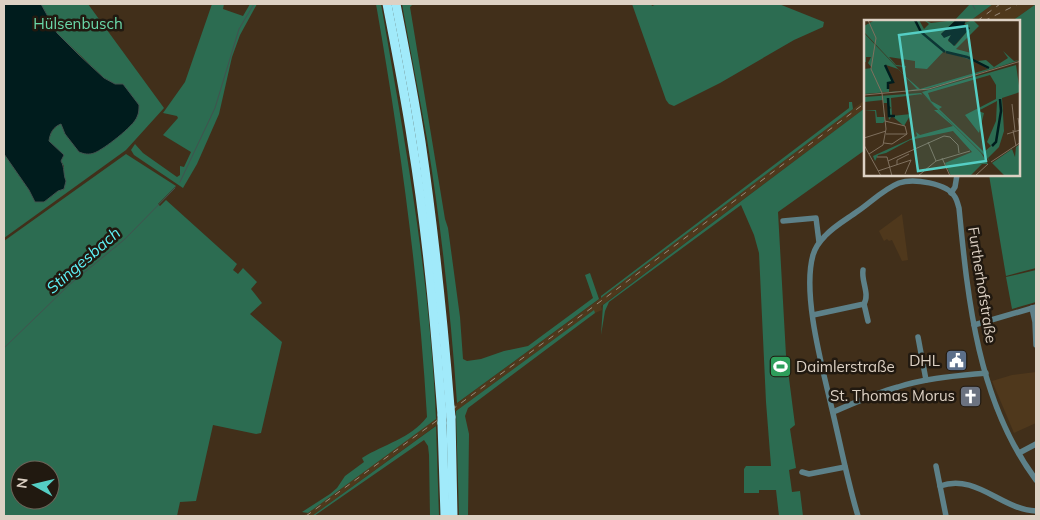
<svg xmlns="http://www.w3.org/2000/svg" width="1040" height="520" font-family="Mulish,sans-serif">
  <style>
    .built { fill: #4f381c }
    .green { fill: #2c6c51; fill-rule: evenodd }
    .water { fill: #001c1d; stroke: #42524f }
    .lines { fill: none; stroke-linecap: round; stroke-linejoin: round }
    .stream { stroke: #42524f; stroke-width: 1 }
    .minor { stroke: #5d8189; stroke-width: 5.5 }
    .highway { stroke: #a1eafa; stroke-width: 9 }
    .rail { stroke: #998a7a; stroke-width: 1; stroke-dasharray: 6 6; stroke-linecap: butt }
    .highway-bridge { stroke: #a1eafa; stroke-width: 9 }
    .labels { text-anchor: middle; stroke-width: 5; stroke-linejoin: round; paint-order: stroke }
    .park-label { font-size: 15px; fill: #6bd9a9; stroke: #211910 }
    .street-label { font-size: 15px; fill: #ddd1c4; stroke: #211910 }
    .poi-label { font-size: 15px; fill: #ddd1c4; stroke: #211910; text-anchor: end }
    .water-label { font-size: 16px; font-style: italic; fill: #5ff2f6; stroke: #211910 }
    .inset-river { fill: none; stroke: #001c1d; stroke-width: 2.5 }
    .inset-road { fill: none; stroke: #7f705e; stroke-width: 1 }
    .view { fill: #55cec4; fill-opacity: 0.15; stroke: #55cec4; stroke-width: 2.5 }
    .inset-edge { fill: none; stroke: #ddd1c4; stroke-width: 2.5 }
  </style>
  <rect width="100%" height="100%" fill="#412f1a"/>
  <!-- built -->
  <g class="built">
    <polygon points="993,4 1036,4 1012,21 970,21"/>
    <polygon points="865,100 865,108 601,306 602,310 595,313 593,311 312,516 303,516 601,298"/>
    <polygon points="902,214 908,260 902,261 892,240 889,241 887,239 884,241 879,231"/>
    <polygon points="1036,372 1036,423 1014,433 992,381 1012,375"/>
  </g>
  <!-- green -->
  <g class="green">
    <path d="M 41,4 L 88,4 L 164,108 L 126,150 L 4,238 L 4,154 L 29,190 L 35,201 L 44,202 L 58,191 L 64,189 L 64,166 L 61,161 L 63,155 L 49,141 C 50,132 54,128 61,123 L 65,134 L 95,153 L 121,134 L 133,123 L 115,84 L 104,78 L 57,33 Z"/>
    <polygon points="212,4 224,4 223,9 243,16 250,4 257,4 240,35 232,57 219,114 197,164 183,188 134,155 131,150 135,144 143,153 177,177 180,175 180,166 184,167 191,152 163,135 178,118 177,116 163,113 185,82"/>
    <path d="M 376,4 L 381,4 C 405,141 430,279 436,419 L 308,513 L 302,512 L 330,494 L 337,488 L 345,476 L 364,462 L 362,458 C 384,444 410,439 427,417 C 419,278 400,141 376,4 Z"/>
    <path d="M 402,4 L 413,4 L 410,7 L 445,219 L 448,228 L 460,317 L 463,359 L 467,361 L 481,359 L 504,351 L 528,346 L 593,298 L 585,275 L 590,273 L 599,299 L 457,403 C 451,315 441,226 427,139 C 419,94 410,49 402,4 Z"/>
    <polygon points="632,4 651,4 652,6 657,4 779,4 824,22 823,27 794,40 720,83 674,106 669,104 666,100"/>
    <polygon points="970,4 993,4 970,21 954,21"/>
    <polygon points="1036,4 1036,268 1006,276 989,175 1019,175 1019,21 1012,21"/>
    <polygon points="849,102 852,102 853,109 601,298 601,296 849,108"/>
    <polygon points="865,108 865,150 778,212 786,355 795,425 790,429 796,468 789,470 792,492 800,491 803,516 779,516 776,490 759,490 759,493 744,493 744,469 746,466 771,466 766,402 759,253 754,235 741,205 609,302 605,311 601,335 603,305"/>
    <path d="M 126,154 L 176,186 L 158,204 L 160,206 L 166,200 L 237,264 L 233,270 L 238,274 L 243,268 L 257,282 L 251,289 L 262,303 L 250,314 L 282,342 L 261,433 L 256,434 L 213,425 L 196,501 L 180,502 L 177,516 L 4,516 L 4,241 ZM 20,470 L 50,470 L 50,500 L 20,500 Z"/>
    <polygon points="1036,270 1036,302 1012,309 1006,277"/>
    <polygon points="594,310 595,313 468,408 465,416 469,434 468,516 459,516 456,411"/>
    <polygon points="436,426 439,516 430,516 429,455 428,446 424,440 314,516 312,516"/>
  </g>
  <!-- water -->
  <path class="water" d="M 4,4 L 41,4 L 57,33 L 79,55 L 104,78 L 115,84 L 123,84 L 139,105 C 139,109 139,113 137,117 C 134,126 103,150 94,153 C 89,155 84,154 79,152 L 65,134 L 61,124 C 53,127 50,133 49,141 L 64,155 L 61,161 C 65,168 63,174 66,181 L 64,189 L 58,191 L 44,202 L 35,202 L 29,190 L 4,154 Z"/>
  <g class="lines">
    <!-- stream -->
    <g class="stream">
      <polyline points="972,4 975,9"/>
      <polyline points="180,182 215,108 239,29 254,4"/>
      <polyline points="4,348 69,285 125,239 175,188"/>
    </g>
    <!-- minor -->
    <g class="minor">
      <polyline points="951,193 955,187 957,175"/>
      <polyline points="783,221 816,218 819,242"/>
      <polyline points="864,304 868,321"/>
      <polyline points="1032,308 1035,322 1036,345"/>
      <path d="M 813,315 L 864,304 C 870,294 861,281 863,270"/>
      <polyline points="974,325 1036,307"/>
      <polyline points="918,337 926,380"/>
      <path d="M 833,412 C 854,403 876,393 898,387 C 926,378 956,376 986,373"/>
      <polyline points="1019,453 1036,444"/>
      <polyline points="936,466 946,516"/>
      <polyline points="802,472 809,474 845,467"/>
      <path d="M 940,486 C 976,473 1002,510 1036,511"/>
      <path d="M 858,516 C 847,480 840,442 831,405 C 822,366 802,294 813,255 C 815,248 819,242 825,236 C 834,226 847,219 858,211 C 871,202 884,189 899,183 C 913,178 947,183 955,197 C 957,200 958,205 959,208 C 968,301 978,402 1036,480"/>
    </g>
    <!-- highway -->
    <g class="highway">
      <path d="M 387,4 C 396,50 405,96 412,142 C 427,233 435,324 442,415"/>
      <path d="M 396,4 C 405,50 414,96 421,142 C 434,230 443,319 450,407"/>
      <polyline points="451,417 453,516"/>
      <polyline points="442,423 445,516"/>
    </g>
    <!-- rail -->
    <g class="rail">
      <polyline points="977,21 1000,4"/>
      <polyline points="984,21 1018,4"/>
      <polyline points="306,516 601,301 865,103"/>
    </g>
    <!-- highway-bridge -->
    <g class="highway-bridge">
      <polyline points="450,407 451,417"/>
      <polyline points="442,415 442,423"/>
    </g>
  </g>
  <!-- icons -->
  <defs>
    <symbol id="civic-square" viewBox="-11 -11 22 22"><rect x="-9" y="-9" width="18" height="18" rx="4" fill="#5c6f8a" stroke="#211910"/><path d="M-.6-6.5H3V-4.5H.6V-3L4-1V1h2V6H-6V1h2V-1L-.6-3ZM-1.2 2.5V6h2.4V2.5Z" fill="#fff"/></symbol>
    <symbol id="stadium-square" viewBox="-11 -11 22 22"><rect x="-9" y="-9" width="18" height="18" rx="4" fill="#2e9e5b" stroke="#211910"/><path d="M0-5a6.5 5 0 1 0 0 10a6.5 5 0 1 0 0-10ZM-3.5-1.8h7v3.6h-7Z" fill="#fff"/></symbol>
    <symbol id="church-square" viewBox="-11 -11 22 22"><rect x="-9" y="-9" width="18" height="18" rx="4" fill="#6b7280" stroke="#211910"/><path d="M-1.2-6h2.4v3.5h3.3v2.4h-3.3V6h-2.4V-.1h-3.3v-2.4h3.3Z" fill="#fff"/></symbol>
  </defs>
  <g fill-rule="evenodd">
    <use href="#civic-square" x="944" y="348" width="25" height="25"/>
    <use href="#stadium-square" x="768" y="354" width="25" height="25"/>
    <use href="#church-square" x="958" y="384" width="25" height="25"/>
  </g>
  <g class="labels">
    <!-- park labels -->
    <g class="park-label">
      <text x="78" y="29">Hülsenbusch</text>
    </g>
    <!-- street labels -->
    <g class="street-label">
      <text transform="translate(982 285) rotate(81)" y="5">Furtherhofstraße</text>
    </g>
    <!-- poi labels -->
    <g class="poi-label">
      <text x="940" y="366">DHL</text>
      <text x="796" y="372" text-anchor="start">Daimlerstraße</text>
      <text x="955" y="401">St. Thomas Morus</text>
    </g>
    <!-- water labels -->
    <g class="water-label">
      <text transform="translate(83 260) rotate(-41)" y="6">Stingesbach</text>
    </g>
  </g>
  <!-- overview -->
  <g transform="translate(864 20)">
    <rect width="156" height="156" fill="#412f1a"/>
    <path d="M 11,0 L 55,0 L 60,9 L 65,4 L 60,0 L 67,3 L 92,0 L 77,14 L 80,17 L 87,15 L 84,21 L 91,26 L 106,8 L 100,3 L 109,0 L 115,6 L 92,29 L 107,33 L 105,38 L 114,41 L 122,40 L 130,47 L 144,38 L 139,31 L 150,41 L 156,40 L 91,61 L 61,69 L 0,74 L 0,49 L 8,48 L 4,43 L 7,37 L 2,37 L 2,42 L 1,42 L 0,13 L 41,56 L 56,69 L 124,49 L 113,42 L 80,31 L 63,49 L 51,48 L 51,41 L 25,37 L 32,45 L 42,46 L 41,51 L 40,47 L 32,46 L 0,12 L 0,6 ZM 22,45 L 34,49 L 53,69 L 25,73 L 25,63 L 30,62 ZM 152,45 L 156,72 L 138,78 L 140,111 L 135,127 L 124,138 L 126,141 L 58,74 L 27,78 L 28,96 L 47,94 L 40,106 L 28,96 L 25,100 L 24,90 L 27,88 L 23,83 L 19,83 L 21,101 L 19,103 L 12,103 L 11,91 L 0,90 L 12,90 L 13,97 L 20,97 L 19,80 L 0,82 L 0,77 L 57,73 L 72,88 L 58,72 ZM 126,55 L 132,65 L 132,79 L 101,95 L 115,113 L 120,93 L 114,91 L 133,81 L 132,101 L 123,122 L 127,126 L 120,132 L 75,89 L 78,87 L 67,81 L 64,73 ZM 70,90 L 74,90 L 117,133 L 124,144 L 118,144 L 106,156 L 87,156 L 81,143 L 108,132 L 89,111 L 46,120 L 22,133 L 14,135 L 11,141 L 9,136 L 53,116 L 52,112 L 56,115 L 89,106 ZM 156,124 L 156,156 L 141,156 L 128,143 L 148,129 L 151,137 L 152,127 Z" fill="#2c6c51" fill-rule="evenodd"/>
    <path d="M 92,0 L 102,0 L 100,5 L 106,8 L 90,26 L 84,20 L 87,15 L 80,18 L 77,14 Z" fill="#001c1d"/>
    <path class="inset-river" d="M 51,0 L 57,12 L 81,32M 82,32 L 103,37 L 125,48M 21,45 L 29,62 L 24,63 L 24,69M 24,78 L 25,96 L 31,96M 128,126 L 132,122 L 137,91 L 136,79"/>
    <path class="inset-road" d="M 4,0 L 12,18 L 7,49 L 18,73 L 22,109 L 19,125 L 5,134M 0,75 L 65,69 L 157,41M 148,84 L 151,111M 21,101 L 41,106 L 43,114M 149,110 L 152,126M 22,114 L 43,114M 143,114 L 156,110 L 154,98M 0,118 L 22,111M 64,122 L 72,141M 20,123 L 28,124 L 43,114M 0,125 L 17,156M 13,137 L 23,137 L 28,156M 78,138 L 86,156M 24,141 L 80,116 L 86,117 L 94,125 L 95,133M 127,142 L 157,122M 33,145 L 33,140 L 45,134M 14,151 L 47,140M 41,154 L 47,140M 54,156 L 72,141 L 106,131M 111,156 L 124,144"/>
    <path class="view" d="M 103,6 L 122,141 L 54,151 L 35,15 Z"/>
    <rect width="156" height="156" class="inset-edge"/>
  </g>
  <!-- border -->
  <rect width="1040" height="520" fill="none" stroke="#ddd1c4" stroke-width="10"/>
  <!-- north arrow -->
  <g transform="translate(35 485) rotate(278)"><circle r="24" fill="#211910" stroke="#6c6358"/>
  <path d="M0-4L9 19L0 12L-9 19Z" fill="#55cec4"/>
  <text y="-8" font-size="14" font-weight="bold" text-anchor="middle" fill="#ddd1c4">N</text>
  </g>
</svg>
